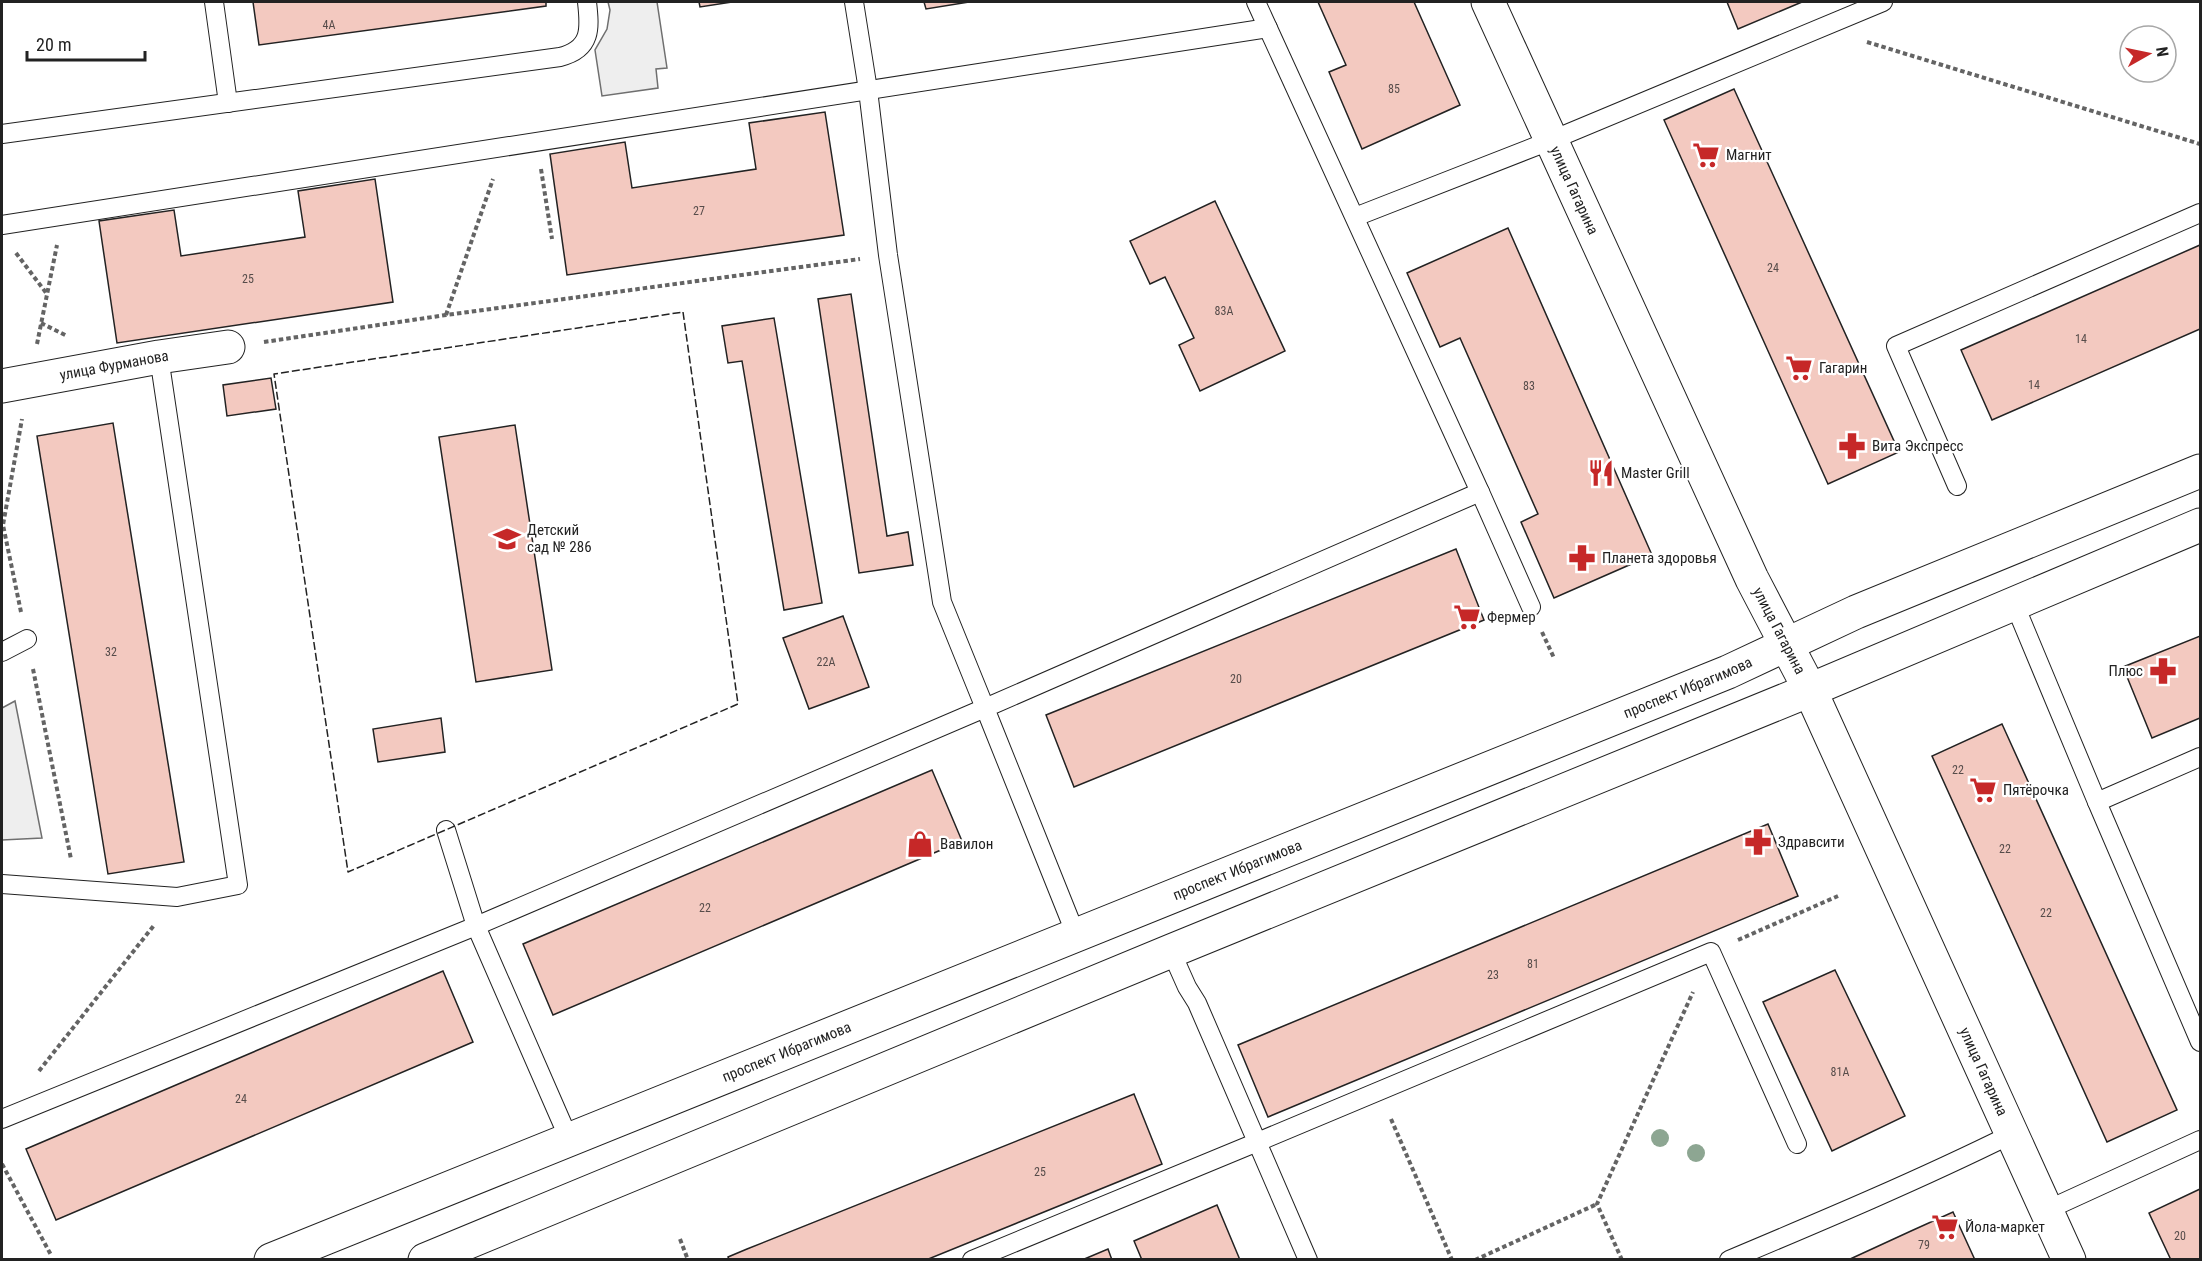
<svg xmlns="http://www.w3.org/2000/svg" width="2202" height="1261" font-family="'Roboto Condensed',sans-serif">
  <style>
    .green { fill: #eee; stroke: #6f6f6f; stroke-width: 1.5 }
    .building { fill: #f3c9c0; stroke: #222; stroke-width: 1.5 }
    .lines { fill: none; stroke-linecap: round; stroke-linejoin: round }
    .service-casing { stroke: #222; stroke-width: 20 }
    .minor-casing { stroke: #222; stroke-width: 35 }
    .tertiary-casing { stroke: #222; stroke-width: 35 }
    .primary-casing { stroke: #222; stroke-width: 35 }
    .path { stroke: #646464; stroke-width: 4; stroke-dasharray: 4.5 3; stroke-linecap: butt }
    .service { stroke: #fff; stroke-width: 18 }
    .minor { stroke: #fff; stroke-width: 33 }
    .tertiary { stroke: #fff; stroke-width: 33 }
    .primary { stroke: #fff; stroke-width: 33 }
    .fence { stroke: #222; stroke-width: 1.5; stroke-dasharray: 8 3; stroke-linecap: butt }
    .tree { fill: #8da692 }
    .labels { text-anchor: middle; stroke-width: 4.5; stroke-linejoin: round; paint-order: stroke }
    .number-label { font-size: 12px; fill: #564c4a }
    .poi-label { font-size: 15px; fill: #222; stroke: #fff; text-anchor: start }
    .street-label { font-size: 15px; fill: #222; stroke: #fff }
  </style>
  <rect width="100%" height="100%" fill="#fff"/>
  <!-- green -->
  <g class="green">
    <polygon points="608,2 657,2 667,68 656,69 658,88 602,96 595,50 607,29 610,10"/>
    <polygon points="15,701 42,838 2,840 2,708"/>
  </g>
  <!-- building -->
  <g class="building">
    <polygon points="253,2 546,2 546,6 259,45"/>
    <polygon points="699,2 732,2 700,7"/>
    <polygon points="924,2 969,2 926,9"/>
    <polygon points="1318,2 1414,2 1460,105 1362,149 1329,72 1346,65"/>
    <polygon points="1727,2 1802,2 1738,29"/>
    <polygon points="1734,89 1899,452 1828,484 1664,120"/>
    <polygon points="825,112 844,235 567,275 550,154 625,142 632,188 756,169 749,123"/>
    <polygon points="375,179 393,302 117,343 99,221 174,210 181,256 305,237 298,191"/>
    <polygon points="1215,201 1285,351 1200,391 1179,345 1194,338 1165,277 1150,284 1130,241"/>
    <polygon points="1508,228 1652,555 1554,598 1521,522 1538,514 1460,338 1440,347 1407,273"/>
    <polygon points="2200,245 2200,329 1992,420 1961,350"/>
    <polygon points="851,294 887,536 908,532 913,565 859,573 818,299"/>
    <polygon points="774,318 822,603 784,610 742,361 728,363 722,326"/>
    <polygon points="271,378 276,409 227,416 223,385"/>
    <polygon points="113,423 184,862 108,874 37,436"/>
    <polygon points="515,425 552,670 476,682 439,437"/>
    <polygon points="1456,549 1484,620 1074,787 1046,715"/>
    <polygon points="843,616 869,687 809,709 783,638"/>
    <polygon points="2200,636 2200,718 2152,738 2123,667"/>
    <polygon points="441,718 445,752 378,762 373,729"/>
    <polygon points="2002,724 2177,1110 2107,1142 1932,756"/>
    <polygon points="932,770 962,841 553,1015 523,944"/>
    <polygon points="1768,824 1798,896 1268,1117 1238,1045"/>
    <polygon points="1835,970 1905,1116 1832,1151 1763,1002"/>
    <polygon points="443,971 473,1042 56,1220 26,1149"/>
    <polygon points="1134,1094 1162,1164 926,1260 729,1260 728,1257 747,1249"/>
    <polygon points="2200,1189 2200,1260 2171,1260 2149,1213"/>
    <polygon points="1217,1205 1240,1260 1142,1260 1134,1241"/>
    <polygon points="1953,1212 1975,1260 1848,1260 1911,1231"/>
    <polygon points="1108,1249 1112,1260 1082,1260"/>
  </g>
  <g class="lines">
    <defs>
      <g id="service">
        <polyline points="214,2 228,103"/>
        <path d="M 2,134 L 560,57 C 592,49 590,28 587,2"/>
        <polyline points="1355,217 1552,140 1883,2"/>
        <polyline points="2,225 1268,28"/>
        <polyline points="1957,486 1896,346 2200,213"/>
        <polyline points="1480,492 1531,607"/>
        <polyline points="2014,603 2097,802 2200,757"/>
        <polyline points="2,652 27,639"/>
        <polyline points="2097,802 2200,1042"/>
        <polyline points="446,830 476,926 569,1139"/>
        <polyline points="2,884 177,897 238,885 159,357"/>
        <polyline points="1076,935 985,708 1480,492 1256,2"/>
        <polyline points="1171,951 1187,987 1197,1003 1308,1260"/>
        <polyline points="2,1119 476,926 985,708 942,602 888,255 868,90 854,2"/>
        <polyline points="2047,1210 2200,1140"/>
        <path d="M 972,1260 C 1219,1159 1465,1055 1711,952 L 1797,1144"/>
        <path d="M 1729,1260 C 1824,1220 1919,1180 2012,1134"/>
      </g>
      <g id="minor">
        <path id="s1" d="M 2,386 L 159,357 L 228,347"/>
      </g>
      <g id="tertiary">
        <path id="s2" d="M 1488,2 L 1752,579 L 1810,690 L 2069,1260"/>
      </g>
      <g id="primary">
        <path id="s3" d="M 271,1260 L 1728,672 L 1856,612 L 2200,471"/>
        <polyline points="425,1260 1171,951 1810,690 2200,525"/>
      </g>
    </defs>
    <!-- service casing -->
    <use href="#service" class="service-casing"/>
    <!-- minor casing -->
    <use href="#minor" class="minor-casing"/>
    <!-- tertiary casing -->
    <use href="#tertiary" class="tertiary-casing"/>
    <!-- primary casing -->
    <use href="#primary" class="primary-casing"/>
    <!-- path -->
    <g class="path">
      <polyline points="1867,42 2200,144"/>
      <polyline points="541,169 552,239"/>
      <polyline points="16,253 47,294"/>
      <polyline points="446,315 493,179"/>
      <polyline points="41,323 67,336"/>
      <polyline points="264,342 446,315 860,259"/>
      <polyline points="37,344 57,245"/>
      <polyline points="21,612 3,525 22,419"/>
      <polyline points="1542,632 1554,658"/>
      <polyline points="33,669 71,859"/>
      <polyline points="1738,940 1838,896"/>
      <polyline points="39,1071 155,924"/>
      <polyline points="1391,1119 1452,1260"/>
      <polyline points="2,1164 51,1255"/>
      <polyline points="680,1239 688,1260"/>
      <polyline points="1475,1260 1597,1204"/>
      <polyline points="1622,1260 1597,1204 1693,992"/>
    </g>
    <!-- service -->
    <use href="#service" class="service"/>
    <!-- minor -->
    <use href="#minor" class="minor"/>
    <!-- tertiary -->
    <use href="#tertiary" class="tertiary"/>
    <!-- primary -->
    <use href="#primary" class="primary"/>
    <!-- fence -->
    <polygon class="fence" points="683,312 738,704 348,872 274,374"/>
  </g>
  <!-- trees -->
  <g class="tree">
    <circle cx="1660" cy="1138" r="9"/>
    <circle cx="1696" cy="1153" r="9"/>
  </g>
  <!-- icons -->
  <defs>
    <symbol id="supermarket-bare" viewBox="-9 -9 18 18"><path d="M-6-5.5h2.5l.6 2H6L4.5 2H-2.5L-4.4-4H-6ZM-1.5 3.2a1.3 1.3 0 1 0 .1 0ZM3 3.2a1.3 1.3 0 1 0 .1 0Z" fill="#c62828" stroke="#fff" stroke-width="2.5" paint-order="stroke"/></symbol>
    <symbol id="pharmacy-bare" viewBox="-9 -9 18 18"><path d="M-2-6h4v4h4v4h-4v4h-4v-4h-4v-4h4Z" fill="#c62828" stroke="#fff" stroke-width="2.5" paint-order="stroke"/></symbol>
    <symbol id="restaurant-bare" viewBox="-9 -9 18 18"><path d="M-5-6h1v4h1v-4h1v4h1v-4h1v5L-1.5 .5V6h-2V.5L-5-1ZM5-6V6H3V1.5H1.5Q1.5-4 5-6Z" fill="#c62828" stroke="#fff" stroke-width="2.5" paint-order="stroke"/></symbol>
    <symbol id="school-bare" viewBox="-9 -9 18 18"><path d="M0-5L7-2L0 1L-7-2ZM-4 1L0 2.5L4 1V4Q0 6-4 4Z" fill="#c62828" stroke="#fff" stroke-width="2.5" paint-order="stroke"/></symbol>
    <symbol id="shop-bare" viewBox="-9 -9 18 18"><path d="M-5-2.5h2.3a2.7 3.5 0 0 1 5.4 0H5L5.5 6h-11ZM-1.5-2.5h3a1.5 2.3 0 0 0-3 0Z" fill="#c62828" stroke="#fff" stroke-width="2.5" paint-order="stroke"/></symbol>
  </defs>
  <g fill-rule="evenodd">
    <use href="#supermarket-bare" x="1687" y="136" width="38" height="38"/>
    <use href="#supermarket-bare" x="1780" y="349" width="38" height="38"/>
    <use href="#pharmacy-bare" x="1833" y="427" width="38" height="38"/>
    <use href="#restaurant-bare" x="1582" y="454" width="38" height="38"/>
    <use href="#school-bare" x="488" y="520" width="38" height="38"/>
    <use href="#pharmacy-bare" x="1563" y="539" width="38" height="38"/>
    <use href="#supermarket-bare" x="1448" y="598" width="38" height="38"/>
    <use href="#pharmacy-bare" x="2144" y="652" width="38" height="38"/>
    <use href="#supermarket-bare" x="1964" y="771" width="38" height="38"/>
    <use href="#pharmacy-bare" x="1739" y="823" width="38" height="38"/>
    <use href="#shop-bare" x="901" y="825" width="38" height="38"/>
    <use href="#supermarket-bare" x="1926" y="1208" width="38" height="38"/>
  </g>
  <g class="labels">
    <!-- number labels -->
    <g class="number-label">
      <text x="329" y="29">4А</text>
      <text x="1394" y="93">85</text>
      <text x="699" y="215">27</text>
      <text x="1773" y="272">24</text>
      <text x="248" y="283">25</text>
      <text x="1224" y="315">83А</text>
      <text x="2081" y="343">14</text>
      <text x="2034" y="389">14</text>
      <text x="1529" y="390">83</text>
      <text x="111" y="656">32</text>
      <text x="826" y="666">22А</text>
      <text x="1236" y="683">20</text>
      <text x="1958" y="774">22</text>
      <text x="2005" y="853">22</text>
      <text x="705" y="912">22</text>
      <text x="2046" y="917">22</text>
      <text x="1533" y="968">81</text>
      <text x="1493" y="979">23</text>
      <text x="1840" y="1076">81А</text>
      <text x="241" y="1103">24</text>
      <text x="1040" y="1176">25</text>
      <text x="2180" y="1240">20</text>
      <text x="1924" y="1249">79</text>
    </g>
    <!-- poi labels -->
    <g class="poi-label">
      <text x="1726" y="160">Магнит</text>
      <text x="1819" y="373">Гагарин</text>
      <text x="1872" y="451">Вита Экспресс</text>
      <text x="1621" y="478">Master Grill</text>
      <text x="527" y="535">Детский<tspan x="527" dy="17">сад № 286</tspan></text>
      <text x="1602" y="563">Планета здоровья</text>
      <text x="1487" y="622">Фермер</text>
      <text x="2143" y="676" text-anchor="end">Плюс</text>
      <text x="2003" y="795">Пятёрочка</text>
      <text x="1778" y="847">Здравсити</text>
      <text x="940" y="849">Вавилон</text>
      <text x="1965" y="1232">Йола-маркет</text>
    </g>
    <!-- street labels -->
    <g class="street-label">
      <text dy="5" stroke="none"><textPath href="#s2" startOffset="207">улица Гагарина</textPath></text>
      <text dy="5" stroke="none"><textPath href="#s1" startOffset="114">улица Фурманова</textPath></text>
      <text dy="5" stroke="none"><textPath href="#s2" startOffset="693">улица Гагарина</textPath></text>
      <text dy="5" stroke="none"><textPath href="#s3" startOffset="1528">проспект Ибрагимова</textPath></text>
      <text dy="5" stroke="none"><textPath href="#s3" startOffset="1042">проспект Ибрагимова</textPath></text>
      <text dy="5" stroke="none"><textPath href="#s3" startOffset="556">проспект Ибрагимова</textPath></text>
      <text dy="5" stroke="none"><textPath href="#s2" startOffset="1179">улица Гагарина</textPath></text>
    </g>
  </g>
  <!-- border -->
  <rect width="2202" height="1261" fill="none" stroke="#222222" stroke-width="6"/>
  <!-- north arrow -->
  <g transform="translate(2148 54) rotate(81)"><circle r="28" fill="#ffffff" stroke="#a7a7a7" stroke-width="1.5"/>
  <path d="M0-4.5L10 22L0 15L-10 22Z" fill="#c62828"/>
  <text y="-9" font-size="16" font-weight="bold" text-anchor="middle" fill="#222222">N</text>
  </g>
  <!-- scale -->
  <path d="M27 51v9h118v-9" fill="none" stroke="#222222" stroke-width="3"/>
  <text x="36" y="51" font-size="18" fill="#222222" stroke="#ffffff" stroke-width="4.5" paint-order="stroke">20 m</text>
</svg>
